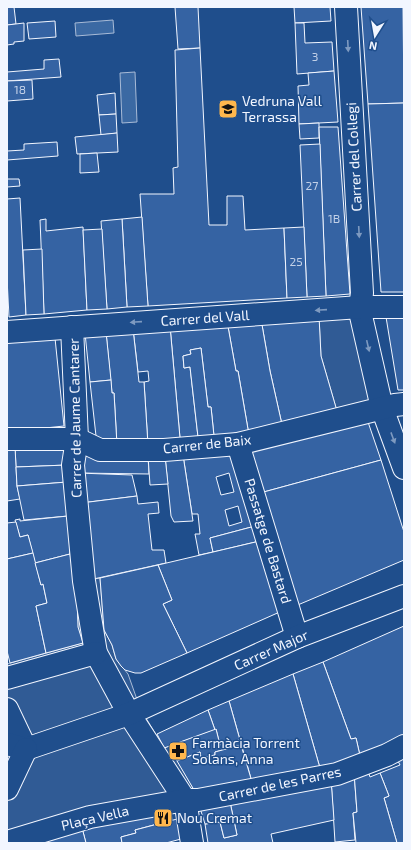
<svg xmlns="http://www.w3.org/2000/svg" width="411" height="850" font-family="'Exo 2',sans-serif">
  <style>
    .parking { fill: #305b95; stroke: #a8bbd7 }
    .water { fill: #3b69a3; stroke: #a8bbd7 }
    .building { fill: #3563a3; stroke: #f2f6ff; fill-rule: evenodd }
    .lines { fill: none; stroke-linecap: round; stroke-linejoin: round }
    .minor-casing { stroke: #f2f6ff; stroke-width: 24 }
    .minor { stroke: #1f4e8c; stroke-width: 22 }
    .oneway { fill: #7e9ac0 }
    .labels { text-anchor: middle; stroke-width: 3; stroke-linejoin: round; paint-order: stroke }
    .number-label { font-size: 12px; fill: #c3d1e8 }
    .poi-label { font-size: 14px; fill: #f2f6ff; stroke: #1f4e8c; text-anchor: start }
    .street-label { font-size: 14px; fill: #f2f6ff; stroke: #1f4e8c }
  </style>
  <rect width="100%" height="100%" fill="#1f4e8c"/>
  <!-- parking -->
  <g class="parking">
    <polygon points="319,316 357,320 374,403 337,411 321,356"/>
    <polygon points="100,578 104,630 112,645 116,659 128,674 140,708 164,748 169,746 197,795 7,843 7,664 83,643 78,627 77,597 84,581"/>
  </g>
  <!-- water -->
  <g class="water">
    <polygon points="113,20 114,33 76,36 75,23"/>
    <polygon points="135,72 137,122 122,123 120,73"/>
  </g>
  <!-- building -->
  <g class="building">
    <polygon points="7,7 14,7 16,24 7,25"/>
    <polygon points="175,7 198,7 200,48 178,49"/>
    <polygon points="294,7 330,7 331,21 295,23"/>
    <polygon points="361,7 403,7 404,103 368,104"/>
    <polygon points="55,21 56,37 29,39 27,23"/>
    <polygon points="24,23 24,41 14,42 14,44 7,45 7,25"/>
    <polygon points="295,23 304,23 305,43 332,42 334,71 297,74"/>
    <polygon points="200,48 209,225 227,225 227,196 243,196 245,230 284,228 287,298 148,306 140,194 174,194 173,168 178,167 175,50"/>
    <polygon points="59,59 61,77 7,81 7,72 44,69 44,60"/>
    <polygon points="334,71 338,122 299,124 298,86 309,85 308,73"/>
    <polygon points="32,80 33,99 7,101 7,81"/>
    <polygon points="115,93 116,114 99,115 97,95"/>
    <polygon points="404,103 404,292 381,292 368,104"/>
    <polygon points="116,114 117,133 101,135 99,115"/>
    <polygon points="319,123 319,138 300,139 299,124"/>
    <polygon points="319,127 338,127 350,294 326,296"/>
    <polygon points="117,133 118,152 77,154 75,137"/>
    <polygon points="57,142 58,156 7,160 7,151 24,150 24,144"/>
    <polygon points="320,144 326,296 307,297 300,145"/>
    <polygon points="97,153 99,172 80,173 80,154"/>
    <polygon points="7,179 19,179 20,186 7,187"/>
    <polygon points="20,198 26,315 9,317 7,278 7,199"/>
    <polygon points="142,217 148,306 127,307 122,219"/>
    <polygon points="46,219 46,231 83,227 87,310 44,314 40,220"/>
    <polygon points="122,219 127,307 107,309 101,221"/>
    <polygon points="304,227 307,297 287,298 284,228"/>
    <polygon points="102,229 107,309 87,310 83,230"/>
    <polygon points="42,249 44,314 26,315 23,250"/>
    <polygon points="319,316 321,356 337,411 283,429 270,371 261,319"/>
    <polygon points="386,317 404,318 404,390 398,390"/>
    <polygon points="261,319 270,371 283,429 249,435 238,371 236,371 227,321"/>
    <polygon points="227,321 236,371 238,371 249,435 214,436 211,407 208,407 201,348 190,350 191,354 183,356 184,368 190,367 198,437 180,438 170,326"/>
    <polygon points="170,326 180,438 148,445 144,382 149,381 148,371 138,372 133,329"/>
    <polygon points="133,329 139,382 144,382 148,445 117,445 114,393 112,393 106,332"/>
    <polygon points="106,332 111,380 90,382 85,333"/>
    <polygon points="55,338 64,426 7,432 7,343"/>
    <polygon points="201,348 208,407 211,407 214,436 198,437 190,367 184,368 183,356 191,354 190,350"/>
    <polygon points="111,380 112,393 114,393 117,445 97,445 90,382"/>
    <polygon points="367,419 381,460 260,493 248,452"/>
    <polygon points="66,445 67,465 16,467 15,447"/>
    <polygon points="7,447 15,447 17,486 20,499 7,501"/>
    <path d="M 236,453 L 259,525 L 210,538 L 213,552 L 199,555 L 195,534 L 200,534 L 198,514 L 192,514 L 183,455 ZM 229,473 L 234,492 L 221,495 L 216,477 ZM 238,506 L 242,522 L 229,526 L 225,510 Z"/>
    <polygon points="183,455 193,521 174,522 171,516 165,456"/>
    <polygon points="86,456 148,456 149,474 78,473 77,464"/>
    <polygon points="148,456 165,456 168,484 150,485"/>
    <polygon points="381,460 404,532 404,560 293,607 260,493"/>
    <polygon points="67,465 67,482 17,486 16,467"/>
    <polygon points="78,473 132,475 137,496 81,503"/>
    <polygon points="67,482 68,516 24,520 17,486"/>
    <polygon points="137,496 138,504 158,502 159,513 148,514 152,550 164,550 166,563 89,580 81,503"/>
    <polygon points="68,516 70,554 35,563 28,535 20,537 15,520 20,519 20,521"/>
    <polygon points="16,522 20,537 28,535 33,553 7,559 7,523"/>
    <polygon points="259,525 264,540 213,552 210,538"/>
    <polygon points="264,540 282,611 187,653 163,604 172,600 158,565"/>
    <polygon points="33,553 41,585 43,584 47,603 36,606 46,653 10,663 7,651 7,559"/>
    <polygon points="70,554 77,597 78,627 83,643 46,653 36,606 47,603 43,584 41,585 35,563"/>
    <polygon points="158,565 172,600 163,604 187,653 141,673 135,673 125,670 121,666 116,659 112,645 104,630 100,578"/>
    <polygon points="404,626 404,735 361,760 356,738 351,739 323,662"/>
    <polygon points="323,662 351,739 356,738 361,760 320,768 293,674"/>
    <polygon points="293,674 320,768 252,782 229,701"/>
    <polygon points="229,701 240,740 220,745 216,729 215,730 208,710"/>
    <polygon points="208,710 215,730 164,748 157,734"/>
    <polygon points="216,729 220,745 240,740 241,745 215,752 215,755 201,758 200,752 177,761 169,746"/>
    <polygon points="241,745 252,782 197,795 177,761 200,752 201,758 215,755 215,752"/>
    <polygon points="404,756 404,843 397,843 384,798 389,796 380,773 400,765 397,759"/>
    <polygon points="354,772 357,812 353,813 355,840 335,842 331,779"/>
    <polygon points="354,772 369,774 370,777 380,773 389,796 384,798 397,843 356,843 353,813 357,812"/>
    <polygon points="331,779 334,820 271,834 273,843 208,843 205,824 220,822 224,838 237,835 230,802"/>
    <polygon points="230,802 237,835 224,838 220,822 205,824 200,808"/>
    <polygon points="171,810 172,820 135,830 136,833 121,837 122,843 86,843 81,824"/>
    <polygon points="177,819 181,839 166,843 122,843 121,837 136,833 135,830"/>
    <polygon points="81,824 86,843 42,843"/>
  </g>
  <g class="lines">
    <defs>
      <g id="minor">
        <polyline points="346,7 362,293 360,307 361,316 382,408 404,468"/>
        <polyline points="72,327 77,439 73,465 84,581 96,653 129,714 185,800 192,843"/>
        <polyline points="7,332 360,307 404,307"/>
        <polyline points="7,439 77,439 100,450 164,450 238,444 395,405 404,404"/>
        <polyline points="238,444 297,637"/>
        <polyline points="7,678 96,653"/>
        <polyline points="7,709 26,749"/>
        <polyline points="7,744 26,749 129,714 297,637 404,596"/>
        <polyline points="7,789 26,749"/>
        <polyline points="7,842 90,817 185,800 198,800 337,774 387,755 404,746"/>
      </g>
    </defs>
    <!-- minor casing -->
    <use href="#minor" class="minor-casing"/>
    <!-- minor -->
    <use href="#minor" class="minor"/>
  </g>
  <!-- one-way arrows -->
  <defs><path id="oneway-solid" d="M-6-.8H1V-3.2L6.5 0L1 3.2V.8H-6Z"/></defs>
  <g class="oneway">
    <use href="#oneway-solid" transform="translate(348 46) rotate(87)"/>
    <use href="#oneway-solid" transform="translate(359 232) rotate(87)"/>
    <use href="#oneway-solid" transform="translate(321 310) rotate(176)"/>
    <use href="#oneway-solid" transform="translate(136 322) rotate(176)"/>
    <use href="#oneway-solid" transform="translate(368 346) rotate(77)"/>
    <use href="#oneway-solid" transform="translate(393 438) rotate(70)"/>
  </g>
  <!-- icons -->
  <defs>
    <symbol id="school-square" viewBox="-11 -11 22 22"><rect x="-9" y="-9" width="18" height="18" rx="4" fill="#ffb74d" stroke="#1f4e8c"/><path d="M0-5L7-2L0 1L-7-2ZM-4 1L0 2.5L4 1V4Q0 6-4 4Z" fill="#111"/></symbol>
    <symbol id="pharmacy-square" viewBox="-11 -11 22 22"><rect x="-9" y="-9" width="18" height="18" rx="4" fill="#ffb74d" stroke="#1f4e8c"/><path d="M-2-6h4v4h4v4h-4v4h-4v-4h-4v-4h4Z" fill="#111"/></symbol>
    <symbol id="restaurant-square" viewBox="-11 -11 22 22"><rect x="-9" y="-9" width="18" height="18" rx="4" fill="#ffb74d" stroke="#1f4e8c"/><path d="M-5-6h1v4h1v-4h1v4h1v-4h1v5L-1.5 .5V6h-2V.5L-5-1ZM5-6V6H3V1.5H1.5Q1.5-4 5-6Z" fill="#111"/></symbol>
  </defs>
  <g fill-rule="evenodd">
    <use href="#school-square" x="217" y="98" width="22" height="22"/>
    <use href="#pharmacy-square" x="167" y="740" width="22" height="22"/>
    <use href="#restaurant-square" x="152" y="807" width="22" height="22"/>
  </g>
  <g class="labels">
    <!-- number labels -->
    <g class="number-label">
      <text x="315" y="61">3</text>
      <text x="20" y="94">18</text>
      <text x="312" y="190">27</text>
      <text x="334" y="223">1B</text>
      <text x="296" y="266">25</text>
    </g>
    <!-- poi labels -->
    <g class="poi-label">
      <text x="242" y="106">Vedruna Vall<tspan x="242" dy="16">Terrassa</tspan></text>
      <text x="192" y="748">Farmàcia Torrent<tspan x="192" dy="16">Solans, Anna</tspan></text>
      <text x="177" y="823">Nou Cremat</text>
    </g>
    <!-- street labels -->
    <g class="street-label">
      <text transform="translate(354 157) rotate(-93)" y="5">Carrer del Col·legi</text>
      <text transform="translate(205 318) rotate(-4)" y="5">Carrer del Vall</text>
      <text transform="translate(75 418) rotate(-91)" y="5">Carrer de Jaume Cantarer</text>
      <text transform="translate(207 444) rotate(-6)" y="5">Carrer de Baix</text>
      <text transform="translate(268 541) rotate(73)" y="5">Passatge de Bastard</text>
      <text transform="translate(271 650) rotate(-24)" y="5">Carrer Major</text>
      <text transform="translate(280 784) rotate(-12)" y="5">Carrer de les Parres</text>
      <text transform="translate(95 818) rotate(-13)" y="5">Plaça Vella</text>
    </g>
  </g>
  <!-- border -->
  <rect width="411" height="850" fill="none" stroke="#f2f6ff" stroke-width="16"/>
  <!-- north arrow -->
  <g transform="translate(375 36) rotate(191)" stroke="#1f4e8c" stroke-width="3" paint-order="stroke">
  <path d="M0-3L7 15L0 10L-7 15Z" fill="#f2f6ff"/>
  <text y="-6" font-size="11" font-weight="bold" text-anchor="middle" fill="#f2f6ff">N</text>
  </g>
</svg>
